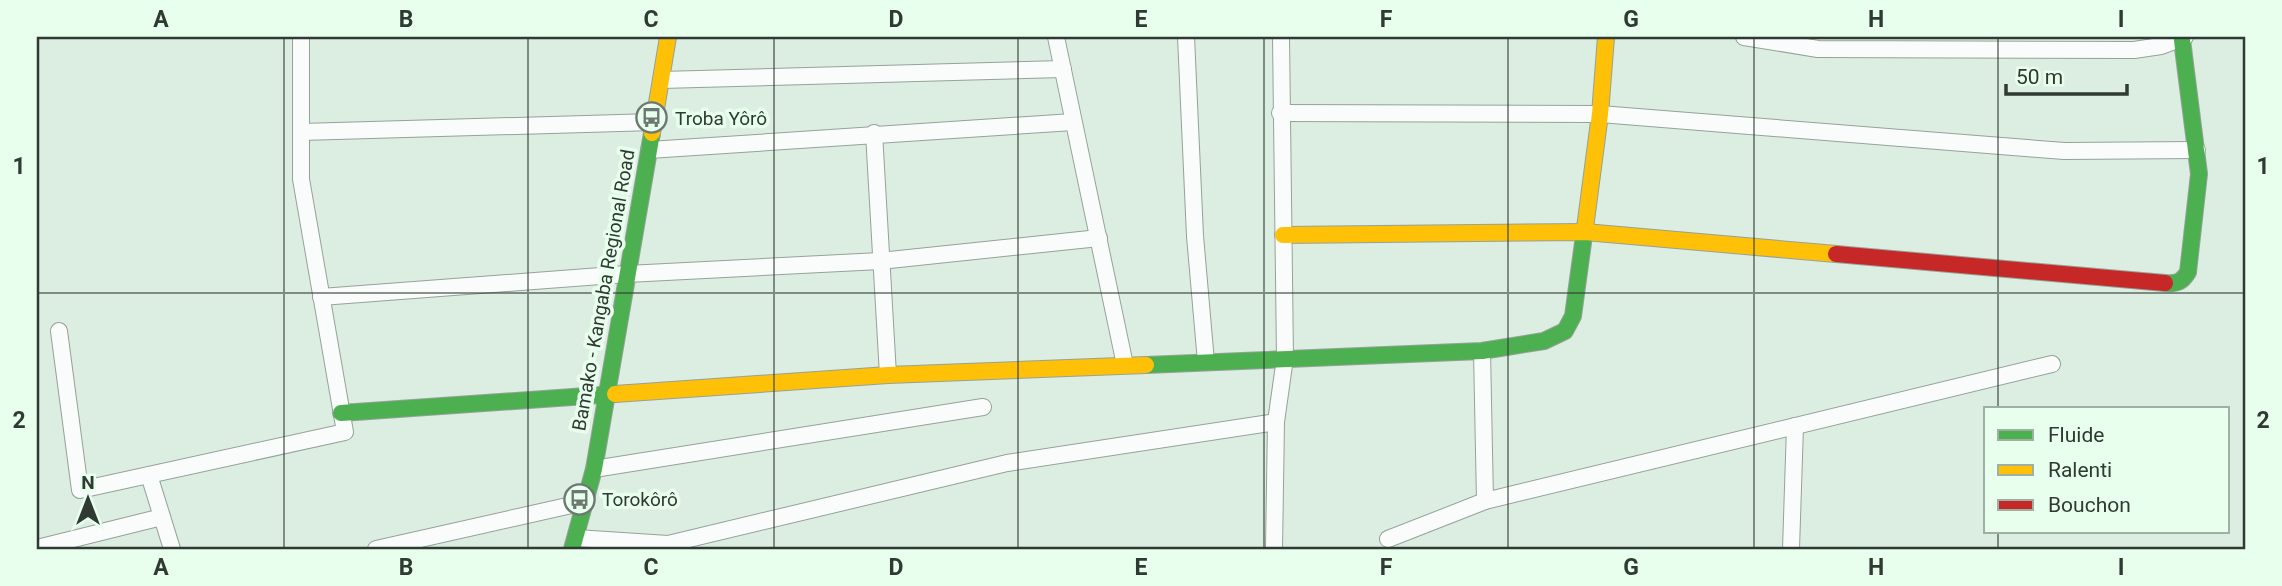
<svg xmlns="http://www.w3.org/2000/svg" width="2282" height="586" font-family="Roboto,sans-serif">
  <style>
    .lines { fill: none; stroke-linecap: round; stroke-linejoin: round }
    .street-casing { stroke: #95a299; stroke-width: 18 }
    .fast-casing { stroke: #95a299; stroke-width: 18 }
    .slow-casing { stroke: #95a299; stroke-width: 18 }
    .jam-casing { stroke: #95a299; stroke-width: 18 }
    .street { stroke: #fafcfb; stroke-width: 16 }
    .fast { stroke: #4caf50; stroke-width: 16 }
    .slow { stroke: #ffc107; stroke-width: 16 }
    .jam { stroke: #c62828; stroke-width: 16 }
    .grid { fill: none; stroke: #2f3a32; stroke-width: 2; stroke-opacity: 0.55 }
    .labels { text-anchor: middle; stroke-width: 7; stroke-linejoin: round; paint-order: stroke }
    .poi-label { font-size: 19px; fill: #2f3a32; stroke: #e8ffee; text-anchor: start }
    .street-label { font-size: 19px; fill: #2f3a32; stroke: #e8ffee }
    .neatline { fill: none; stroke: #2f3a32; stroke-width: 2.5 }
    .grid-label { font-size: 23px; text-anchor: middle; font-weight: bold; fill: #2f3a32 }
  </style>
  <rect width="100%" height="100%" fill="#dcede2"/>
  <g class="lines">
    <defs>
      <g id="street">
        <polyline points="1056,37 1125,365"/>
        <polyline points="1186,37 1195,236 1206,362"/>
        <polyline points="1744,37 1818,49 2134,50 2161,46 2185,37"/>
        <polyline points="661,80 1063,69"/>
        <polyline points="1280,113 1600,114 2064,151 2197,150"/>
        <polyline points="301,132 654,122"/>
        <polyline points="874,133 888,375"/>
        <polyline points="649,150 1073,122"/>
        <polyline points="321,297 627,274 880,261 1099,238"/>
        <polyline points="59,331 80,490 345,432 301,179 301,37"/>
        <polyline points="1482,351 1485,501"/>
        <polyline points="594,469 983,407"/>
        <polyline points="149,475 172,549"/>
        <polyline points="576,538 668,544 1007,463 1276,422"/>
        <polyline points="1388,539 1485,501 2052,364"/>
        <polyline points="37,548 162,517"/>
        <polyline points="376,549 585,502"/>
        <polyline points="1274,549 1276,422 1285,358 1281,37"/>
        <polyline points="1791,549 1795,426"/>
      </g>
      <g id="fast">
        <path d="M 2165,283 C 2177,284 2182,282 2188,272 L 2199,174 L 2182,40"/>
        <polyline points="1146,365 1482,351 1544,341 1565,331 1573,316 1585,228"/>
        <polyline points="341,413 615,394"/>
        <polyline points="572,549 594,469 652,133"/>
      </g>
      <g id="slow">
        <polyline points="652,133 668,37"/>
        <polyline points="1585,228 1600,114 1606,37"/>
        <polyline points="1283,235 1585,232 1836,254"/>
        <polyline points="615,394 888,375 1146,365"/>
      </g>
      <polyline id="jam" points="1836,254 2165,283"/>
    </defs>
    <!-- street casing -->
    <use href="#street" class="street-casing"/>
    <!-- fast casing -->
    <use href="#fast" class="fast-casing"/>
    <!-- slow casing -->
    <use href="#slow" class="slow-casing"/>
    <!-- jam casing -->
    <use href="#jam" class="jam-casing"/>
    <!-- street -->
    <use href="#street" class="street"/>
    <!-- fast -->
    <use href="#fast" class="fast"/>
    <!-- slow -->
    <use href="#slow" class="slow"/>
    <!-- jam -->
    <use href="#jam" class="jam"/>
  </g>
  <!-- grid -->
  <path class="grid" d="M 284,37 L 284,549M 528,37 L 528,549M 774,37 L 774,549M 1018,37 L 1018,549M 1264,37 L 1264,549M 1508,37 L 1508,549M 1754,37 L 1754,549M 1998,37 L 1998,409M 37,293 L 2245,293M 1998,532 L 1998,549"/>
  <!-- icons -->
  <defs>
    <symbol id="bus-ring" viewBox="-11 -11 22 22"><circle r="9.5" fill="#e8ffee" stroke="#6c7970" stroke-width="1.5"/><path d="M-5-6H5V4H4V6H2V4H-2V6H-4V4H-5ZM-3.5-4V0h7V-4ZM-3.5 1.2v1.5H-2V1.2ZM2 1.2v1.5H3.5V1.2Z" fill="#6c7970"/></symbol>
  </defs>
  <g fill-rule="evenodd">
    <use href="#bus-ring" x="634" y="100" width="35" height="35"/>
    <use href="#bus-ring" x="562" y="482" width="35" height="35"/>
  </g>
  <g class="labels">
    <!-- poi labels -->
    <g class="poi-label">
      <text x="675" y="125">Troba Yôrô</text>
      <text x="602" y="506">Torokôrô</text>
    </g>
    <!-- street labels -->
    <g class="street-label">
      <text transform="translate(603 290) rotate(-80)" y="7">Bamako - Kangaba Regional Road</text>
    </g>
  </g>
  <!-- border -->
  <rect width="2282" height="586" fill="none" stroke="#e8ffee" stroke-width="77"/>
  <!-- legend -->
  <rect x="1984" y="407" width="245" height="126" fill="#e8ffee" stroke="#9eb0a3" stroke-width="2"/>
  <rect x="1998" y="430" width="35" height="10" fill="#4caf50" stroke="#9eb0a3" stroke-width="2"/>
  <text x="2048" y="442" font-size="21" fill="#2f3a32">Fluide</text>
  <rect x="1998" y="465" width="35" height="10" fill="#ffc107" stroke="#9eb0a3" stroke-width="2"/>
  <text x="2048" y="477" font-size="21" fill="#2f3a32">Ralenti</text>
  <rect x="1998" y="500" width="35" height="10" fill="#c62828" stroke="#9eb0a3" stroke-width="2"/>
  <text x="2048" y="512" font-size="21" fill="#2f3a32">Bouchon</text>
  <!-- north arrow -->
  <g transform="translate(88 499)" stroke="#e8ffee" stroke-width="5" paint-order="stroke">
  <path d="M0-5L12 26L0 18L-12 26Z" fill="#2f3a32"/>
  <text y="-10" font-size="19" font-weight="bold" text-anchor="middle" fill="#2f3a32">N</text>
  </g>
  <!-- scale -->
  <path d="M2006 84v10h121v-10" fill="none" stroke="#2f3a32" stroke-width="3.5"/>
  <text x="2016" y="84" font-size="21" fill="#2f3a32" stroke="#e8ffee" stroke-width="5" paint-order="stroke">50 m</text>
  <rect x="38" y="38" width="2206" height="510" class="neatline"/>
  <g class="grid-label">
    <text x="161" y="27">A</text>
    <text x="406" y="27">B</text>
    <text x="651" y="27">C</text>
    <text x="896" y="27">D</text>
    <text x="1141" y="27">E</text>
    <text x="1386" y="27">F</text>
    <text x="1631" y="27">G</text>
    <text x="1876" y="27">H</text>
    <text x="2121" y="27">I</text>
    <text x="19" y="174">1</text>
    <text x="2263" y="174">1</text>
    <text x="19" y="428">2</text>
    <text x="2263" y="428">2</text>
    <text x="161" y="575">A</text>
    <text x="406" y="575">B</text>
    <text x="651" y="575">C</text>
    <text x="896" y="575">D</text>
    <text x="1141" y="575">E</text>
    <text x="1386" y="575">F</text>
    <text x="1631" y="575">G</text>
    <text x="1876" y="575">H</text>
    <text x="2121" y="575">I</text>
  </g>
</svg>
